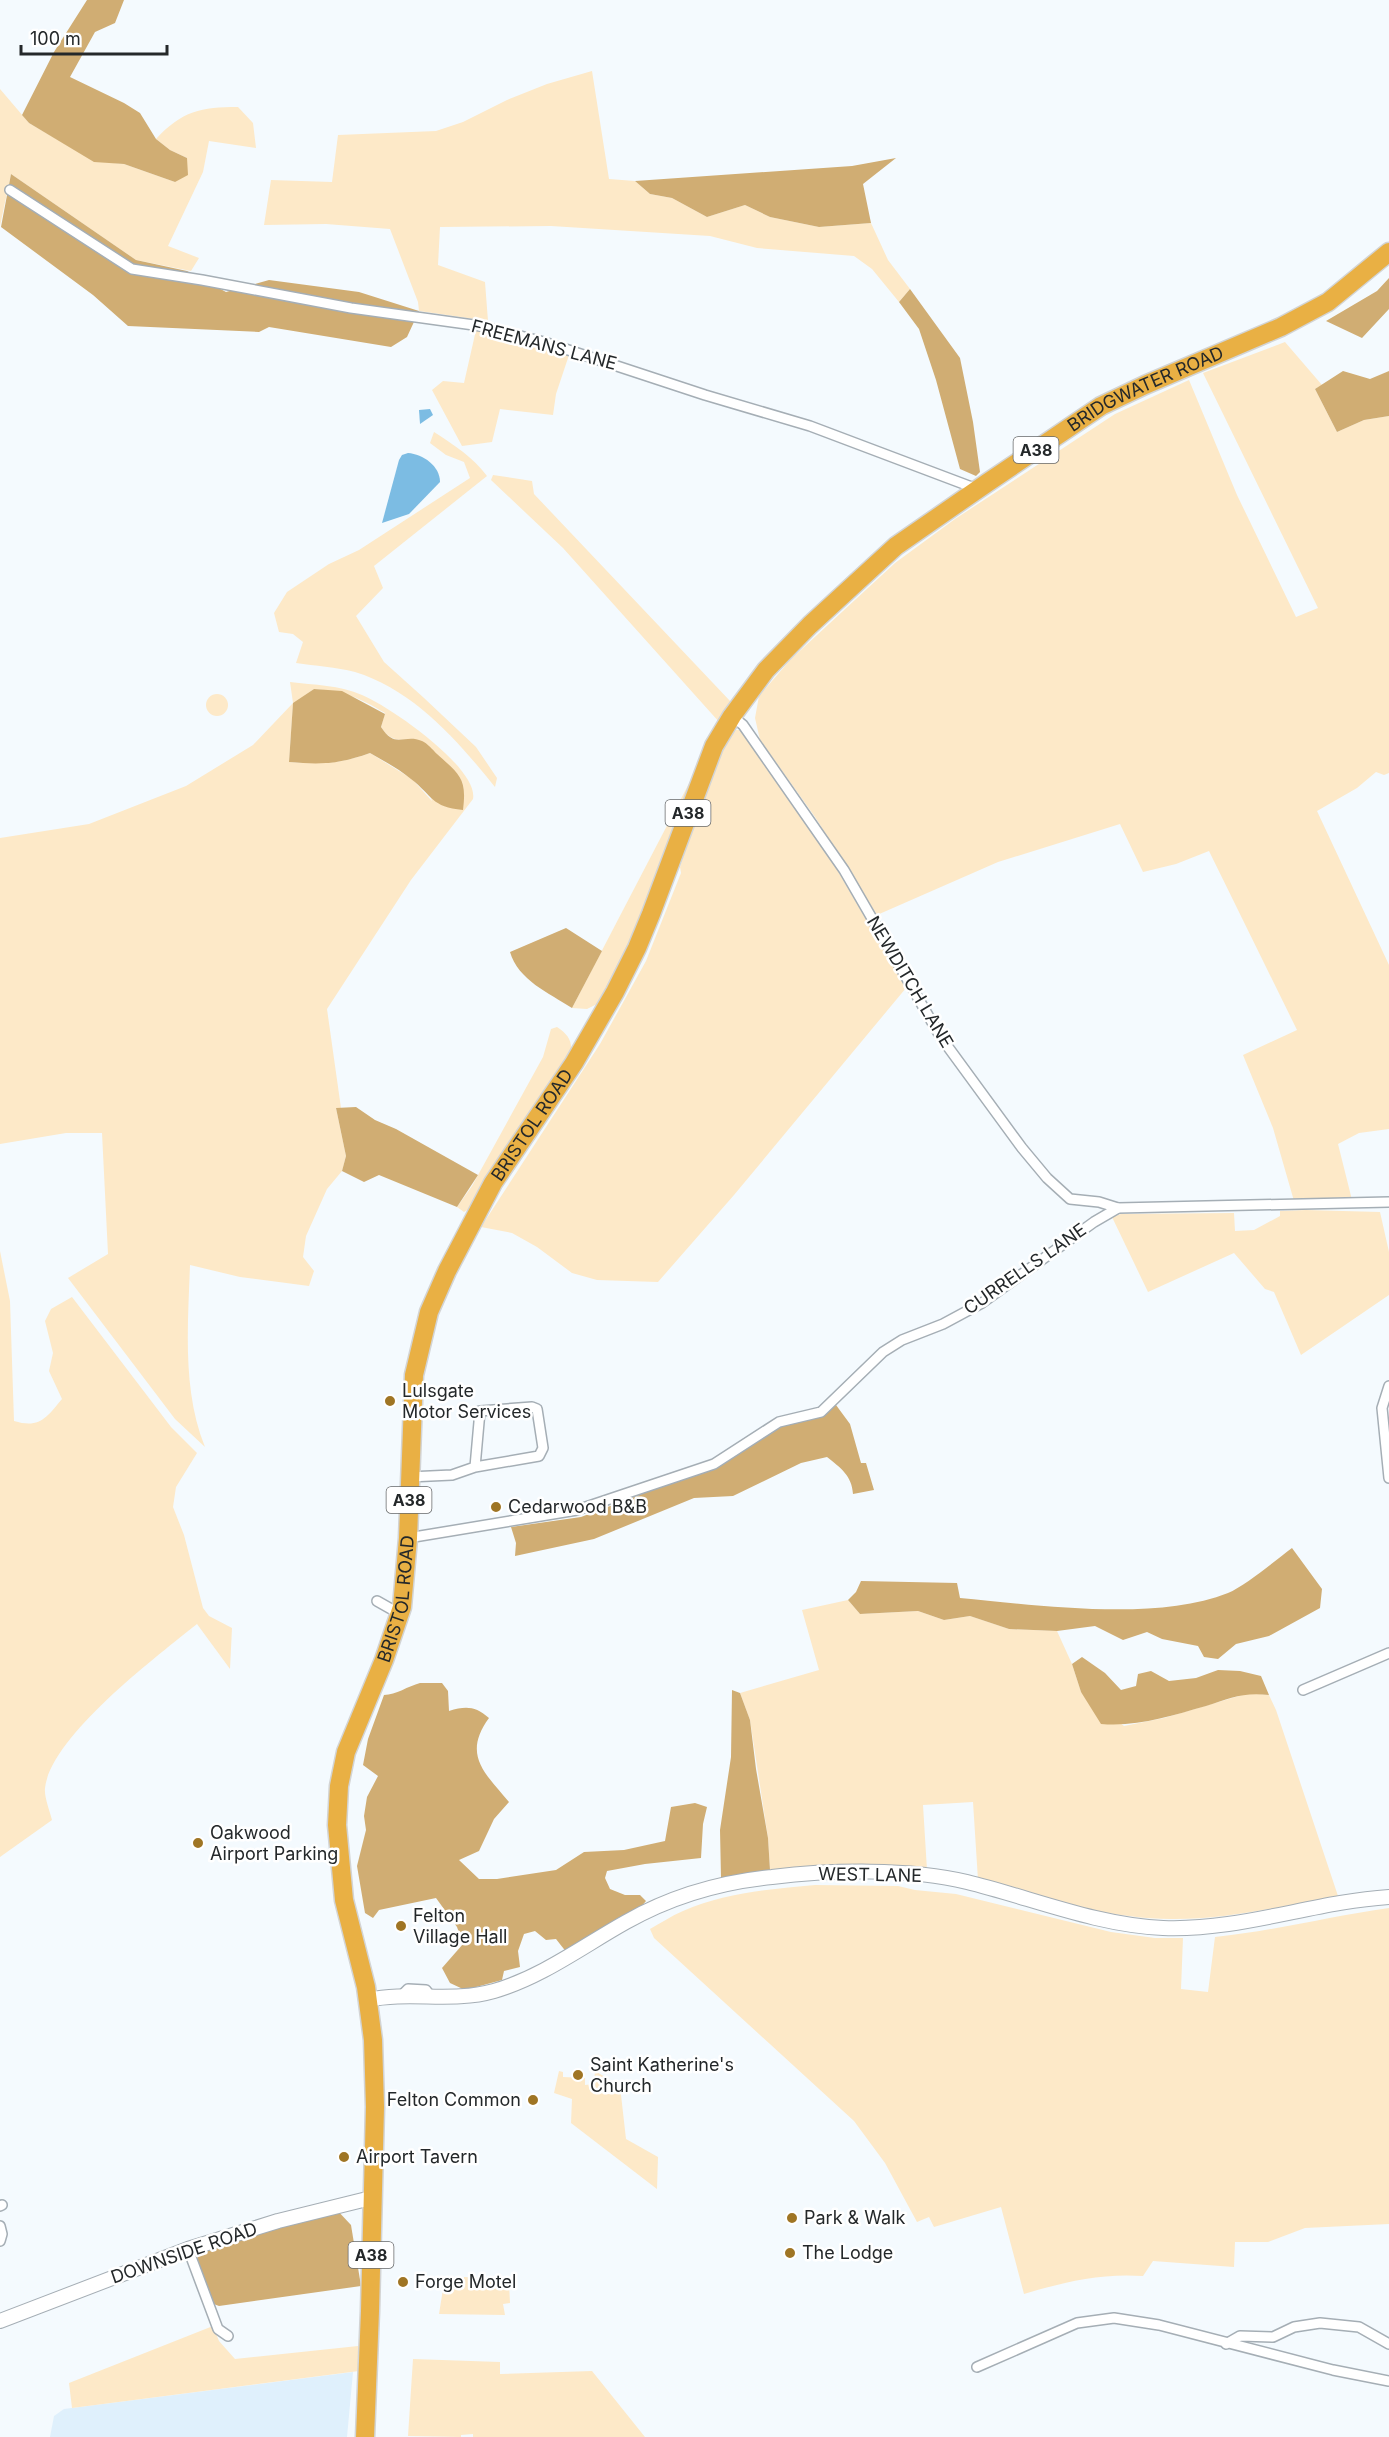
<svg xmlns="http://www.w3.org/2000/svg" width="1389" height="2437" font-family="Inter,sans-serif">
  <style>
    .built { fill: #dff0fc }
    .green { fill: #fde9c8; fill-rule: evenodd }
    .forest { fill: #d0ad73 }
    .water { fill: #7cbce3 }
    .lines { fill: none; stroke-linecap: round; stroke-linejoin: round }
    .street-casing { stroke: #a5aeb5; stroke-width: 12 }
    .secondary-casing { stroke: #a5aeb5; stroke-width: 16 }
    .highway-casing { stroke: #d3d4d4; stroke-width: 21 }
    .street { stroke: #fff; stroke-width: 9 }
    .secondary { stroke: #fff; stroke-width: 14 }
    .highway { stroke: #e9b044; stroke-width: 18 }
    .poi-dot { fill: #9f7524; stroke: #fff; stroke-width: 2 }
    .labels { text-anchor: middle; stroke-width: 5; stroke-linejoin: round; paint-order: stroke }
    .shield { fill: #fff; stroke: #66686a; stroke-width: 1.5 }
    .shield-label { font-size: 16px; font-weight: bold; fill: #24282a }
    .street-label { font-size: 18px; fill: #24282a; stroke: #fff }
    .poi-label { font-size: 18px; fill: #24282a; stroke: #fff; text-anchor: start }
  </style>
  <rect width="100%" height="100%" fill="#f4fafe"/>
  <!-- built -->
  <polygon class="built" points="353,2372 347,2437 50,2437 54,2416 64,2409"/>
  <!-- green -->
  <g class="green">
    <polygon points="592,71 609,179 635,181 650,194 672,198 707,217 745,205 770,217 819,227 871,223 888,260 910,289 899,302 872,269 854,256 757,248 710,236 551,226 440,227 438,265 485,282 488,321 419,311 418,302 390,229 326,224 264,225 271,180 332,182 338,135 436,131 463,122 507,100 547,84"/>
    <path d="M 0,89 L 29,123 L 94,161 L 124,164 L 175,182 L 187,158 L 170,150 L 156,139 C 182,111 201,107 238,107 L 253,123 L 256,148 L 209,141 L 203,172 L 168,246 L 199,258 L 191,271 L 136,260 L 11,174 L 0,226 Z"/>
    <polygon points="476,330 569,355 556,394 553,415 500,409 492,442 462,446 432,390 443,381 464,383"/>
    <polygon points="1285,342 1322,385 1315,389 1337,432 1364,420 1389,416 1389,773 1384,775 1376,772 1357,788 1317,811 1389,965 1389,1129 1359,1133 1338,1144 1352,1200 1294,1201 1273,1128 1243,1055 1297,1030 1209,851 1176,864 1143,872 1120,824 998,862 877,915 815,817 760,740 755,718 759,696 791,659 895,563 955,519 1115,414 1189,380 1237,495 1296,617 1318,608 1203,373"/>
    <path d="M 434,432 C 454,445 473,457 487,476 L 374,566 L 383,588 L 356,616 L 384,662 L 424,698 L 476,747 L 497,778 L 495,787 C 458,741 414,690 355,672 C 336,667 315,666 296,663 L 303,642 L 293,634 L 279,632 L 274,613 L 287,592 L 329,564 L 359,550 L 470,478 L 464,462 L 446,455 L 430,443 Z"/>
    <polygon points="493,475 532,481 534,494 731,702 720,723 563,548 491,480"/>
    <path d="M 290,682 C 314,685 340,685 362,695 C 389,706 479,768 473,799 L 411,880 L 327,1009 L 341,1108 L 336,1108 L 346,1156 L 342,1171 L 327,1189 L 306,1236 L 303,1257 L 314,1271 L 309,1286 L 240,1277 L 190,1265 C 188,1325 182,1390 205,1447 L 175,1419 L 68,1278 L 108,1254 L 102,1133 L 66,1133 L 0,1144 L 0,838 L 89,824 L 186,786 L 253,745 L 293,703 ZM 314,689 C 346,692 358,697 385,713 L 381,727 C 389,740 397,741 413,739 L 432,801 L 412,779 L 370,753 C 340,764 321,764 289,762 L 293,704 Z"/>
    <circle cx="217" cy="705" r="11"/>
    <path d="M 736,730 L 741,730 L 821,842 L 906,988 L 734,1195 L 658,1282 L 597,1280 L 572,1273 L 537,1247 L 512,1233 L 481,1227 L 600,1044 L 646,961 L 681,873 L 680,867 C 695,823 707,766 736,730 Z"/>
    <polygon points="697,768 633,938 608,988 597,1004 587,1009 572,1008"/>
    <path d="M 557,1027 C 567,1034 572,1039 571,1052 L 472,1207 L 464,1212 L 457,1207 L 472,1186 L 543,1057 L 551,1029 Z"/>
    <polygon points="1306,1210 1380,1212 1389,1252 1389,1295 1301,1355 1274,1292 1265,1289 1234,1253 1148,1292 1112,1217 1121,1214 1234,1213 1235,1231 1254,1230 1280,1216 1280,1211"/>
    <path d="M 0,1251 L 10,1301 L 14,1421 C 40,1429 47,1417 62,1399 L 49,1371 L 53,1353 L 45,1321 L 51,1309 L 72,1297 L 171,1427 L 197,1453 L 176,1487 L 173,1507 L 184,1535 L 203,1608 L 209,1616 L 232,1628 L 230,1669 L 197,1624 C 156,1657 51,1736 45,1788 C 44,1797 50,1811 52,1820 L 0,1857 Z"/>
    <path d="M 848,1600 L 860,1614 L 918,1611 L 944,1620 L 970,1616 L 1009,1629 L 1057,1631 L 1072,1664 L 1081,1692 L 1124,1726 L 1164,1718 L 1249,1693 L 1269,1695 L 1276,1710 L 1338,1896 C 1283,1906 1226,1920 1170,1919 C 1104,1918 1041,1898 978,1880 L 973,1802 L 923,1805 L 927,1870 L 814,1866 L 770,1870 L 768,1838 L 750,1720 L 740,1693 L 819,1670 L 802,1610 Z"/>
    <path d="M 815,1885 L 898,1886 L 915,1890 L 956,1894 L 1111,1932 L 1155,1938 L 1183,1938 L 1181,1989 L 1208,1992 L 1215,1937 C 1274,1931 1331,1916 1389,1908 L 1389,2224 L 1305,2228 L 1268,2242 L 1235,2242 L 1234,2267 L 1153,2261 L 1143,2276 C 1101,2273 1064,2282 1024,2294 L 1001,2207 L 934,2227 L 929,2217 L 917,2222 L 885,2163 L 854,2121 L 654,1938 L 650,1929 C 661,1923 671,1916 683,1911 C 724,1893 770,1889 815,1885 Z"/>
    <polygon points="559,2071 563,2072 563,2077 585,2078 585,2085 594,2084 595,2071 620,2086 626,2139 658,2157 657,2189 571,2123 572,2099 554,2093"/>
    <polygon points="464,2277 492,2278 504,2283 509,2283 510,2303 503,2304 505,2315 439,2314 443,2289 464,2289"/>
    <polygon points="213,2326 219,2341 235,2359 358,2346 359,2371 72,2408 69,2383"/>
    <polygon points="413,2359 500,2362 500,2374 592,2371 645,2437 473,2437 473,2434 461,2435 461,2437 408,2436"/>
  </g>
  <!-- forest -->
  <g class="forest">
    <polygon points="87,0 124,0 115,23 95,32 70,77 124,103 140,113 156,139 170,150 187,158 188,175 175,182 124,164 94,162 29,123 22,115 54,52"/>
    <polygon points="896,158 863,184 871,223 819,227 770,217 745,205 707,217 672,198 650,194 635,181 852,166"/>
    <polygon points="11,174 136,260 187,271 226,292 269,280 359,292 419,311 407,337 391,347 269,327 259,332 128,326 93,295 1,227"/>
    <polygon points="1389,278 1389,309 1362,338 1326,321 1377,291"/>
    <polygon points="910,289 960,358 973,422 980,472 976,476 960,469 936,380 919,329 899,302"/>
    <polygon points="1343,371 1370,379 1389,371 1389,416 1364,420 1337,432 1315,389"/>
    <path d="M 314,689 L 342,691 L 385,714 L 381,727 C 396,750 404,733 422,741 C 427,743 433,750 437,754 C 460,775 467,778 463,810 C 431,807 433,796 411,779 C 399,769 384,761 370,753 C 339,764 322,765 289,762 L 293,703 Z"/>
    <path d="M 566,928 L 602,951 L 572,1008 C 549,993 518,980 510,952 Z"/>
    <polygon points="356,1107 375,1120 396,1129 478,1175 457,1207 379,1175 364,1182 342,1171 346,1156 336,1108"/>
    <path d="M 836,1405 L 850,1424 L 861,1463 L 866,1463 L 874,1490 L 853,1494 C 852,1476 841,1468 827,1457 L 801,1463 L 733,1496 L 694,1498 L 594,1539 L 515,1556 L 516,1543 L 511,1527 L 581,1517 L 700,1472 L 780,1426 L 825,1413 Z"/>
    <path d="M 1292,1548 L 1322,1589 L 1320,1608 L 1269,1636 L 1236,1644 L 1218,1659 L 1204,1657 L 1198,1646 L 1162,1639 L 1147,1632 L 1123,1640 L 1095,1626 L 1057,1631 L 1009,1629 L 970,1616 L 944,1620 L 918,1611 L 860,1614 L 848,1600 L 856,1592 L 861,1581 L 957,1583 L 960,1598 C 1038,1605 1156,1622 1228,1593 C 1245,1586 1276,1560 1292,1548 Z"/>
    <path d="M 1082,1657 L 1105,1673 L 1121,1690 L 1136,1686 L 1138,1674 L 1151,1671 L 1169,1681 L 1196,1678 L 1218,1670 L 1240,1671 L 1261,1676 L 1269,1695 C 1243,1692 1230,1698 1206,1706 C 1170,1716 1138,1727 1101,1724 L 1081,1692 L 1072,1664 Z"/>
    <path d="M 420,1683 L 442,1683 L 448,1691 L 449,1711 C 466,1706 475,1706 489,1718 C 462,1755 485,1773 509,1802 L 494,1819 L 479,1851 L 459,1860 L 479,1879 L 497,1879 L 556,1870 L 584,1852 L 624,1850 L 665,1841 L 671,1807 L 695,1803 L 707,1807 L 703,1824 L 701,1858 L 645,1864 L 607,1871 L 605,1878 L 610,1889 L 625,1895 L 640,1895 L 646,1901 L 640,1908 L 618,1918 L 567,1953 L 556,1939 L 546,1940 L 535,1931 L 524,1934 L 518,1951 L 520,1967 L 504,1971 L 502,1980 L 465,1990 L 450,1983 L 442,1968 L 463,1944 L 457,1927 L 436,1898 L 379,1910 L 373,1918 L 365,1913 L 357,1866 L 366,1830 L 364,1816 L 367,1797 L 378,1776 L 363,1765 L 368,1739 L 384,1695 C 396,1695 408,1686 420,1683 Z"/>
    <polygon points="732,1690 740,1693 750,1720 756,1769 768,1838 770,1870 721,1878 720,1830 731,1757"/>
    <polygon points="336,2209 351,2225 361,2286 219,2306 211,2303 196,2255"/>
  </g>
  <!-- water -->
  <g class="water">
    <polygon points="430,409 433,415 420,424 419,410"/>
    <path d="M 408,453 C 423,454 440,466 440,482 L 409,514 L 382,523 L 399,460 L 402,455 Z"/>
  </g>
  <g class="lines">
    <defs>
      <g id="street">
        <polyline points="10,190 132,269 202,280 351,308 481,326 544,342 705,395 810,426 977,489"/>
        <polyline points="732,716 743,725 844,870 940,1036 1022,1148 1047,1178 1070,1199 1099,1202 1118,1208"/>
        <polyline points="1389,1386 1382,1408 1389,1478"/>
        <polyline points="409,1477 452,1475 475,1467 539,1456 543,1448 537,1409 532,1407 480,1411 475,1467"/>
        <polyline points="408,1538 577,1510 714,1464 779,1422 821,1412 883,1352 902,1340 943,1324 982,1303 1094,1222 1118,1208 1389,1202"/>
        <polyline points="377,1601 400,1614"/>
        <polyline points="1303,1690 1389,1653"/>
        <polyline points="401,1996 408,1989 426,1990 432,1998"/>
        <polyline points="0,2206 2,2205"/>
        <polyline points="0,2226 2,2234 0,2241"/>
        <polyline points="188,2249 218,2329 228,2336"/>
        <polyline points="1226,2344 1240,2336 1273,2337 1294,2327 1320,2323 1359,2327 1389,2344"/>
        <polyline points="977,2367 1077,2323 1114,2318 1159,2325 1333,2370 1389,2381"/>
      </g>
      <g id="secondary">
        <path d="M 368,2000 C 410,1991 452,2003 494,1991 C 542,1977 583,1946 626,1922 C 670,1897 721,1882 772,1877 C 830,1870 910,1868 967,1882 C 1032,1898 1096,1925 1163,1928 C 1240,1931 1313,1902 1389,1897"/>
        <polyline points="0,2321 188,2249 278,2221 371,2198"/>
      </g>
      <g id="highway">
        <path id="s1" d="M 365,2437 L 370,2311 L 375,2107 L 373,2040 L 366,1987 L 344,1900 L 337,1825 L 339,1786 L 346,1752 L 384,1660 L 402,1607 L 408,1538 L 414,1375 L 429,1312 L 447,1271 L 493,1183 L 574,1063 L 615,992 L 637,948 L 651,914 L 714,746 L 732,716 L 766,670 L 810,625 L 896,546 L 987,483 L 1101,406 L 1145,385 L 1281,327 L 1328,302 L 1389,252"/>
      </g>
    </defs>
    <!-- street casing -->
    <use href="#street" class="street-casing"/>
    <!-- secondary casing -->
    <use href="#secondary" class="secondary-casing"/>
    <!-- highway casing -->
    <use href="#highway" class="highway-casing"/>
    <!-- street -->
    <use href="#street" class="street"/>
    <!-- secondary -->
    <use href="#secondary" class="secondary"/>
    <!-- highway -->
    <use href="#highway" class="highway"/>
  </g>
  <!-- markers -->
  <g class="poi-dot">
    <circle cx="390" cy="1401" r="6"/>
    <circle cx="496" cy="1507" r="6"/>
    <circle cx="198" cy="1843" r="6"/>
    <circle cx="401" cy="1926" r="6"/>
    <circle cx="578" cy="2075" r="6"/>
    <circle cx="533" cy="2100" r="6"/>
    <circle cx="344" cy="2157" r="6"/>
    <circle cx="792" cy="2218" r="6"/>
    <circle cx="790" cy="2253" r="6"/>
    <circle cx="403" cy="2282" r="6"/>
  </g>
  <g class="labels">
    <!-- shield labels -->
    <g class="shield">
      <rect x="1013.5" y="437" width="45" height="26" rx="4.5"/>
      <rect x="665.5" y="800" width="45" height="26" rx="4.5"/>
      <rect x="386.5" y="1487" width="45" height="26" rx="4.5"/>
      <rect x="348.5" y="2242" width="45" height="26" rx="4.5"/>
    </g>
    <g class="shield-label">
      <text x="1036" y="456">A38</text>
      <text x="688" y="819">A38</text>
      <text x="409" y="1506">A38</text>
      <text x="371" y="2261">A38</text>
    </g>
    <!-- street labels -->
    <g class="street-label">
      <text transform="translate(544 345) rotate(15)" y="6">FREEMANS LANE</text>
      <text dy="6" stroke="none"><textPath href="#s1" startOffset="2346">BRIDGWATER ROAD</textPath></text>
      <text transform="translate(910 982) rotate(59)" y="6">NEWDITCH LANE</text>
      <text dy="6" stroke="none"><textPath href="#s1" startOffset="1356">BRISTOL ROAD</textPath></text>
      <text transform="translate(1025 1269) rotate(-35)" y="6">CURRELLS LANE</text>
      <text dy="6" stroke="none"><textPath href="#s1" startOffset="852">BRISTOL ROAD</textPath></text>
      <text transform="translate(870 1875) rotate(1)" y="6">WEST LANE</text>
      <text transform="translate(184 2253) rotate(-19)" y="6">DOWNSIDE ROAD</text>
    </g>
    <!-- poi labels -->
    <g class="poi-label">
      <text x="402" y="1397">Lulsgate<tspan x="402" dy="21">Motor Services</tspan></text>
      <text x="508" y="1513">Cedarwood B&amp;B</text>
      <text x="210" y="1839">Oakwood<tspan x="210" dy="21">Airport Parking</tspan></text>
      <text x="413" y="1922">Felton<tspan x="413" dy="21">Village Hall</tspan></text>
      <text x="590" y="2071">Saint Katherine's<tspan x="590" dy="21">Church</tspan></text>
      <text x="521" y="2106" text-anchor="end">Felton Common</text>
      <text x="356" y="2163">Airport Tavern</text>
      <text x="804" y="2224">Park &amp; Walk</text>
      <text x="802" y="2259">The Lodge</text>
      <text x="415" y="2288">Forge Motel</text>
    </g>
  </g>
  <!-- scale -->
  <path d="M21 45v9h146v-9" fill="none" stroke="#24282a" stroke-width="3"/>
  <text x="30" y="45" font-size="18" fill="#24282a" stroke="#ffffff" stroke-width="4.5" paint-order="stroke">100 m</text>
</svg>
